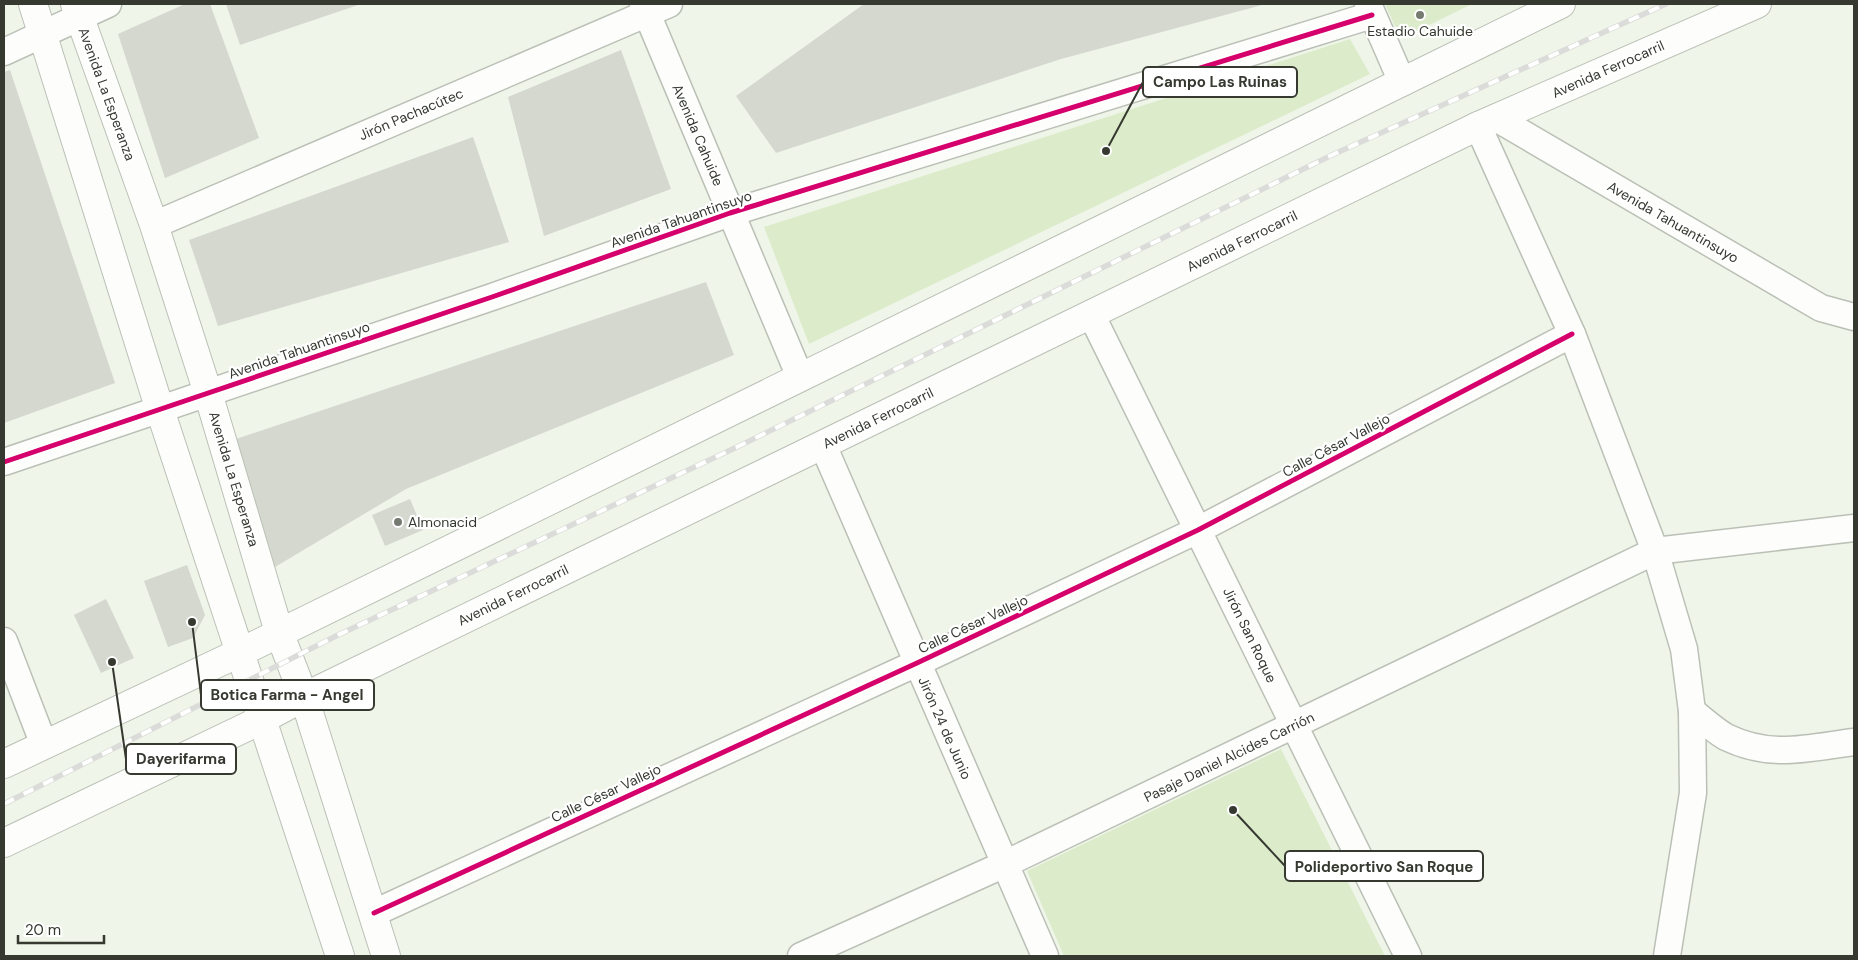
<svg xmlns="http://www.w3.org/2000/svg" width="1858" height="960" font-family="'DM Sans',sans-serif">
  <style>
    .green { fill: #dcecca }
    .building { fill: #d4d8cf }
    .lines { fill: none; stroke-linecap: round; stroke-linejoin: round }
    .minor-casing { stroke: #bbc0b6; stroke-width: 29 }
    .tertiary-casing { stroke: #bbc0b6; stroke-width: 30 }
    .primary-casing { stroke: #bbc0b6; stroke-width: 30 }
    .minor { stroke: #fdfefc; stroke-width: 26 }
    .tertiary { stroke: #fdfefc; stroke-width: 28 }
    .primary { stroke: #fdfefc; stroke-width: 28 }
    .rail-casing { stroke: #dbdcd9; stroke-width: 5.5 }
    .rail { stroke: #fff; stroke-width: 4; stroke-dasharray: 11; stroke-linecap: butt }
    .cycleway-casing { stroke: #fff; stroke-width: 8 }
    .cycleway { stroke: #d6006c; stroke-width: 5 }
    .poi-dot { fill: #767b71; stroke: #fff; stroke-width: 2 }
    .labels { text-anchor: middle; stroke-width: 4.5; stroke-linejoin: round; paint-order: stroke }
    .poi-label { font-size: 14px; fill: #353930; stroke: #fff }
    .street-label { font-size: 14px; fill: #353930; stroke: #fff }
    .leader { fill: none; stroke: #353930; stroke-width: 2 }
    .callout-dot { fill: #353930; stroke: #fff; stroke-width: 2 }
    .callout { fill: #fff; stroke: #353930; stroke-width: 2 }
    .callout-label { font-size: 15px; text-anchor: middle; font-weight: bold; fill: #353930 }
  </style>
  <rect width="100%" height="100%" fill="#eff5e9"/>
  <!-- green -->
  <g class="green">
    <polygon points="1385,4 1472,4 1411,34 1395,26"/>
    <polygon points="1350,39 1370,74 809,344 764,227"/>
    <polygon points="1281,749 1385,956 1064,956 1027,871"/>
  </g>
  <!-- building -->
  <g class="building">
    <polygon points="185,4 210,4 259,138 165,178 118,34"/>
    <polygon points="226,4 361,4 240,45"/>
    <polygon points="864,4 1266,4 1061,59 776,153 736,96"/>
    <polygon points="621,50 671,189 544,236 508,97"/>
    <polygon points="10,70 115,383 4,423 4,72"/>
    <polygon points="473,137 509,242 218,326 189,240"/>
    <polygon points="706,282 734,355 406,489 275,567 236,439"/>
    <polygon points="410,499 423,530 385,546 372,515"/>
    <polygon points="187,565 205,615 193,638 168,647 144,581"/>
    <polygon points="106,599 134,658 101,673 74,615"/>
  </g>
  <g class="lines">
    <defs>
      <g id="minor">
        <polyline points="643,4 800,377"/>
        <polyline points="1368,4 1402,82"/>
        <polyline points="4,52 108,4"/>
        <polyline points="1496,118 1821,308 1854,317"/>
        <polyline points="1478,126 1572,334 1655,551 1684,649 1692,711 1693,793 1667,956"/>
        <polyline points="154,225 669,4"/>
        <polyline points="1091,314 1408,956"/>
        <polyline points="823,445 1045,956"/>
        <polyline points="4,462 492,297 730,213 1372,15"/>
        <polyline points="4,641 44,745"/>
        <path d="M 1692,711 C 1703,720 1714,730 1726,737 C 1771,759 1807,748 1854,742"/>
        <polyline points="374,913 917,663 1198,530 1572,334"/>
        <polyline points="801,956 1005,864 1655,551 1854,528"/>
      </g>
      <g id="tertiary">
        <polyline points="33,4 160,410 340,956"/>
        <polyline points="75,4 154,225 208,393 279,632 304,697 386,956"/>
        <polyline points="1402,82 1561,4"/>
        <polyline points="1478,126 1757,4"/>
      </g>
      <g id="primary">
        <polyline points="4,764 241,652 1402,82"/>
        <polyline points="4,843 261,720 304,697 1478,126"/>
      </g>
    </defs>
    <!-- minor casing -->
    <use href="#minor" class="minor-casing"/>
    <!-- tertiary casing -->
    <use href="#tertiary" class="tertiary-casing"/>
    <!-- primary casing -->
    <use href="#primary" class="primary-casing"/>
    <!-- minor -->
    <use href="#minor" class="minor"/>
    <!-- tertiary -->
    <use href="#tertiary" class="tertiary"/>
    <!-- primary -->
    <use href="#primary" class="primary"/>
    <defs>
      <polyline id="rail" points="4,804 336,636 737,447 1332,155 1666,4"/>
    </defs>
    <!-- rail casing -->
    <use href="#rail" class="rail-casing"/>
    <!-- rail -->
    <use href="#rail" class="rail"/>
    <defs>
      <g id="cycleway">
        <polyline points="4,462 492,297 730,213 1372,15"/>
        <polyline points="374,913 917,663 1198,530 1572,334"/>
      </g>
    </defs>
    <!-- cycleway casing -->
    <use href="#cycleway" class="cycleway-casing"/>
    <!-- cycleway -->
    <use href="#cycleway" class="cycleway"/>
  </g>
  <!-- markers -->
  <g class="poi-dot">
    <circle cx="1420" cy="15" r="5"/>
    <circle cx="398" cy="522" r="5"/>
  </g>
  <g class="labels">
    <!-- poi labels -->
    <g class="poi-label">
      <text x="1420" y="36">Estadio Cahuide</text>
      <text x="408" y="527" text-anchor="start">Almonacid</text>
    </g>
    <!-- street labels -->
    <g class="street-label">
      <text transform="translate(1608 69) rotate(-24)" y="5">Avenida Ferrocarril</text>
      <text transform="translate(107 94) rotate(70)" y="5">Avenida La Esperanza</text>
      <text transform="translate(411 114) rotate(-23)" y="5">Jirón Pachacútec</text>
      <text transform="translate(698 135) rotate(67)" y="5">Avenida Cahuide</text>
      <text transform="translate(681 219) rotate(-19)" y="5">Avenida Tahuantinsuyo</text>
      <text transform="translate(1673 222) rotate(30)" y="5">Avenida Tahuantinsuyo</text>
      <text transform="translate(1242 241) rotate(-26)" y="5">Avenida Ferrocarril</text>
      <text transform="translate(299 350) rotate(-19)" y="5">Avenida Tahuantinsuyo</text>
      <text transform="translate(878 418) rotate(-26)" y="5">Avenida Ferrocarril</text>
      <text transform="translate(1336 445) rotate(-28)" y="5">Calle César Vallejo</text>
      <text transform="translate(234 479) rotate(73)" y="5">Avenida La Esperanza</text>
      <text transform="translate(513 595) rotate(-26)" y="5">Avenida Ferrocarril</text>
      <text transform="translate(973 624) rotate(-25)" y="5">Calle César Vallejo</text>
      <text transform="translate(1250 635) rotate(64)" y="5">Jirón San Roque</text>
      <text transform="translate(945 728) rotate(66)" y="5">Jirón 24 de Junio</text>
      <text transform="translate(1229 757) rotate(-26)" y="5">Pasaje Daniel Alcides Carrión</text>
      <text transform="translate(606 793) rotate(-25)" y="5">Calle César Vallejo</text>
    </g>
  </g>
  <!-- callouts -->
  <path class="leader" d="M1106 151L1143 82M192 622L201 695M112 662L126 759M1233 810L1285 866"/>
  <g class="callout-dot">
    <circle cx="1106" cy="151" r="5"/>
    <circle cx="192" cy="622" r="5"/>
    <circle cx="112" cy="662" r="5"/>
    <circle cx="1233" cy="810" r="5"/>
  </g>
  <g class="callout">
    <rect x="1143" y="67" width="154" height="30" rx="5"/>
    <rect x="201" y="680" width="173" height="30" rx="5"/>
    <rect x="126" y="744" width="110" height="30" rx="5"/>
    <rect x="1285" y="851" width="198" height="30" rx="5"/>
  </g>
  <g class="callout-label">
    <text x="1220" y="87">Campo Las Ruinas</text>
    <text x="287" y="700">Botica Farma - Angel</text>
    <text x="181" y="764">Dayerifarma</text>
    <text x="1384" y="872">Polideportivo San Roque</text>
  </g>
  <!-- border -->
  <rect width="1858" height="960" fill="none" stroke="#353930" stroke-width="10"/>
  <!-- scale -->
  <path d="M18 935v8h86v-8" fill="none" stroke="#353930" stroke-width="2.5"/>
  <text x="25" y="935" font-size="15" fill="#353930" stroke="#ffffff" stroke-width="4" paint-order="stroke">20 m</text>
</svg>
